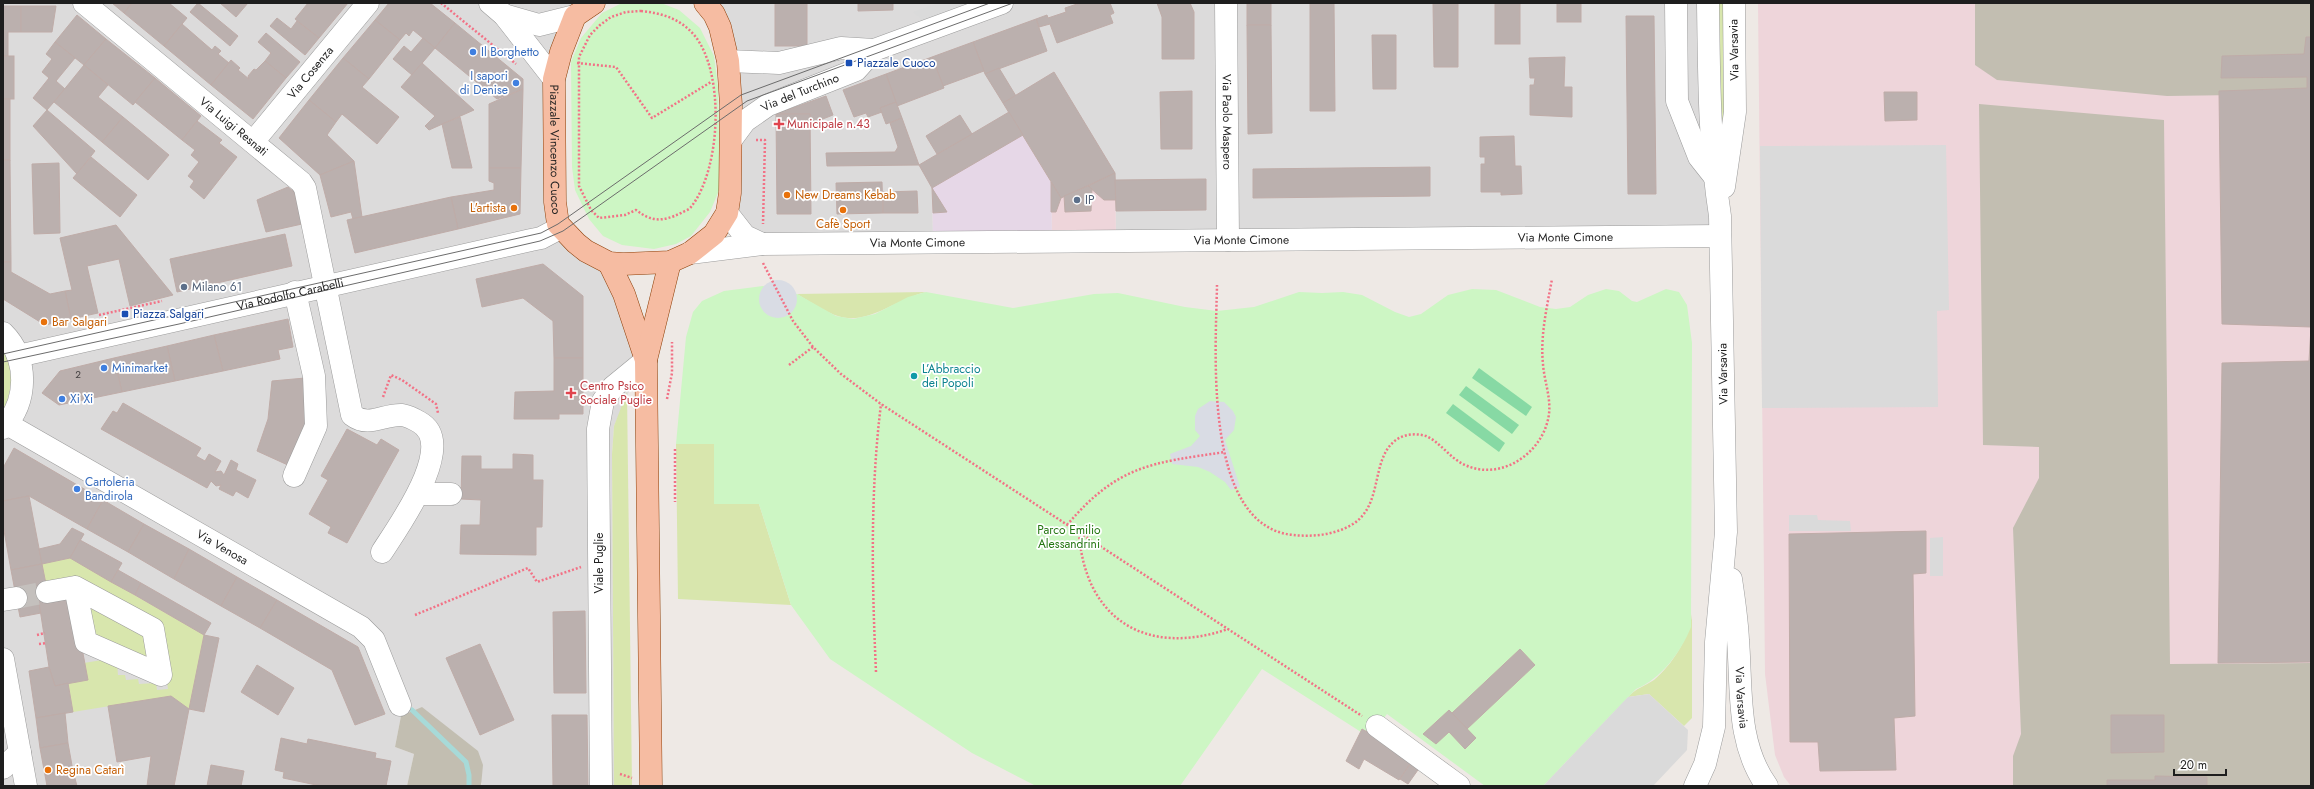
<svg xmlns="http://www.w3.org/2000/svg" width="2314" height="789" font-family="Jost,sans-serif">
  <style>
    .residential { fill: #dcdbdb }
    .commercial { fill: #eed5da }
    .industrial { fill: #e6d7e7 }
    .construction { fill: #c2beb1 }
    .grass { fill: #d8e6ad }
    .park { fill: #cdf6c4 }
    .pitch { fill: #87d9a4 }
    .parking { fill: #dadada }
    .plaza { fill: #d9dce4 }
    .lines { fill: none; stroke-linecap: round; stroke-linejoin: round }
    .stream { stroke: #a7dad8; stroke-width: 5 }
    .building { fill: #bbb0ae; stroke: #bfaca8 }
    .minor-tunnel { stroke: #c4c0bd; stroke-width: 22; stroke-dasharray: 22 11; stroke-linecap: butt }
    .minor-casing { stroke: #9b9b9b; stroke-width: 23 }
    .major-casing { stroke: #8f4009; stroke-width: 23 }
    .path { stroke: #f27286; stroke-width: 2.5; stroke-dasharray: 2 2; stroke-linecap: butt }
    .minor { stroke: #fff; stroke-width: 22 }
    .major { stroke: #f6bca2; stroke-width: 22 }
    .tram { stroke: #6c6c6c; stroke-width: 1 }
    .shop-dot { fill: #3f7fe0; stroke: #fff; stroke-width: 1.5 }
    .transit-dot { fill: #1a4fb4; stroke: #fff; stroke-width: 1.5 }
    .health-dot { fill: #e0444e; stroke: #fff; stroke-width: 1.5 }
    .food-dot { fill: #e8710a; stroke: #fff; stroke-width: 1.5 }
    .service-dot { fill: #5c6f8a; stroke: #fff; stroke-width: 1.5 }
    .culture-dot { fill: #0f9aa8; stroke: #fff; stroke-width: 1.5 }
    .labels { text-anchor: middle; stroke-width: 3.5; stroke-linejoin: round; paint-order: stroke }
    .number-label { font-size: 10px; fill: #454242 }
    .street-label { font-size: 12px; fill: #1e1e1e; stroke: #fff }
    .shop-label { font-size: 12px; fill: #366cbe; stroke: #fff; text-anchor: start }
    .transit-label { font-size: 12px; fill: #164399; stroke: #fff; text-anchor: start }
    .health-label { font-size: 12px; fill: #be3a42; stroke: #fff; text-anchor: start }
    .food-label { font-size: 12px; fill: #c56008; stroke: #fff; text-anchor: start }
    .service-label { font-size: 12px; fill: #4e5e75; stroke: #fff; text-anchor: start }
    .culture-label { font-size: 12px; fill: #0d838f; stroke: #fff; text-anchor: start }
    .park-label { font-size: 12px; fill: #247612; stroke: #fff }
  </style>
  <rect width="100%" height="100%" fill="#eee9e5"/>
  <!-- residential -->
  <g class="residential">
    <polygon points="3,3 486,3 503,16 572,18 559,50 557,227 20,354 3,330"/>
    <polygon points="491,3 590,3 539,23"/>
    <polygon points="708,3 1702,3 1716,231 1116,236 1115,173 1063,87 1009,112 919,165 932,188 933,237 736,239 734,81"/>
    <polygon points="559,231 608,266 643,359 614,426 612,454 614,786 481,786 482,783 401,716 395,747 414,754 407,786 30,786 3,642 3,434 22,357"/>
    <polygon points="3,679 23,786 3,786"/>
  </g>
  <!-- commercial -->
  <g class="commercial">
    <polygon points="1758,3 2311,3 2311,786 1791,786 1784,777 1775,755 1765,674"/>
    <polygon points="1054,72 1115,173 1116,236 1052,236 1051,182 1003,103"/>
  </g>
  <!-- industrial -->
  <polygon class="industrial" points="1009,112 1051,182 1052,236 933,237 932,188 919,165"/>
  <!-- construction -->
  <g class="construction">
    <polygon points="1975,3 2311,3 2311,94 2167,96 1997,80 1975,65"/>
    <polygon points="1979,104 2164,120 2170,664 2311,663 2311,786 2013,786 2013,756 2021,734 2013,528 2039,478 2039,447 1983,445"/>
    <polygon points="422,707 478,751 483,765 481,786 407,786 414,754 395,747 401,716"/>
  </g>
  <!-- grass -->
  <g class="grass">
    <polygon points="1717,3 1725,3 1726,119 1720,143"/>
    <path d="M 926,292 C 913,295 903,301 891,306 C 847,328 837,318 797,294 Z"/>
    <path d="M 3,351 C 17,371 11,391 3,412 Z"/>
    <polygon points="627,392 632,786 614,786 612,454 614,426"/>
    <polygon points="676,444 714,444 714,504 759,504 791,605 678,599"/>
    <polygon points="70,558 204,635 189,709 171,696 73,712 68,683 84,663 108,659 109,664 117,663 118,675 125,675 126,680 138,679 139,684 156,683 157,690 168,689 158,620 46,584 42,564"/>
    <polygon points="90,602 129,623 130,629 136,628 138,634 145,633 150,660 107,646 92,632"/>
    <path d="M 1692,614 L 1692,718 L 1684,726 L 1649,694 L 1628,697 C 1636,688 1645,686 1654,680 C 1672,665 1690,637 1692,614 Z"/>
  </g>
  <!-- park -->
  <g class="park">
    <polygon points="630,3 661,3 679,10 700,28 714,56 718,87 720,188 710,212 691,236 676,244 654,249 622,245 603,236 589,219 575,190 572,167 571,62 581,38 602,13 620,4"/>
    <path d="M 763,286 L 797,294 L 836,316 L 853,319 L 875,314 L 908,297 L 926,292 L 1013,308 L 1094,294 L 1118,293 L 1185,307 L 1217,311 L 1254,307 L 1299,292 L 1322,293 L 1343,292 L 1362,295 L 1395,312 L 1409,317 L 1421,314 L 1448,295 L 1472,289 L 1496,290 L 1540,307 L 1556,309 L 1570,307 L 1588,295 L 1606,289 L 1619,291 L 1632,301 L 1637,302 L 1666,289 L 1679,292 L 1687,305 L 1692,343 L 1691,627 C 1681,652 1661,679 1636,689 L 1543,786 L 1485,786 L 1387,714 L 1371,734 L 1363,729 L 1361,732 L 1262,669 L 1180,786 L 1036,786 L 972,753 L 830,659 L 791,605 L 759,504 L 714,504 L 714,444 L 676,444 L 686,337 L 693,312 L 702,301 L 724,291 Z"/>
  </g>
  <!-- pitch -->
  <g class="pitch">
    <polygon points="1479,368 1532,407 1526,416 1472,378"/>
    <polygon points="1466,386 1519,425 1512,434 1459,395"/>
    <polygon points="1453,404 1505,443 1499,452 1446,413"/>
  </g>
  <!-- parking -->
  <g class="parking">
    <polygon points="939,3 973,3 924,21 913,12"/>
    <polygon points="1946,145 1949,310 1937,311 1938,407 1762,408 1760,146"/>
    <polygon points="1789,515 1817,515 1818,520 1850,521 1851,531 1789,531"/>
    <polygon points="1943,537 1943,576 1930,576 1930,538"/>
    <polygon points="1649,694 1688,730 1687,750 1653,786 1544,785 1628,697"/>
  </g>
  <!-- plaza -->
  <g class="plaza">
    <circle cx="778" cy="299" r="19"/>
    <polygon points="1210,401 1224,402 1233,411 1236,417 1234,430 1225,440 1240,487 1231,490 1225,482 1210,472 1198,467 1172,464 1170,454 1191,446 1200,436 1195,430 1195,416 1198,409"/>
  </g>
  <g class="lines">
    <!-- stream -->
    <polyline class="stream" points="412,710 466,762 469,775 469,786"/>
  </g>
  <!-- building -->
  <g class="building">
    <polygon points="112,3 132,3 124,13"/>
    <polygon points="132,3 169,3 187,18 164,46 124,13"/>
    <polygon points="198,3 238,36 230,46 190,12"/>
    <polygon points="220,3 248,3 236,17"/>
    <polygon points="308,3 348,3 319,38 295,19"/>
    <polygon points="389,3 430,3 455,23 435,48 413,30 409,36 406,33 400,40 375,20"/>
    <rect x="775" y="3" width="32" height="43"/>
    <polygon points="858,3 893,3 893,10 858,11"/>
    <polygon points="1080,3 1110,3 1114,13 1110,15 1113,23 1057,43 1050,24 1039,27 1036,19 1047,15 1048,18 1066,12 1065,8"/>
    <polygon points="1157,3 1190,3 1194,12 1194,59 1162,59 1162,17"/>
    <rect x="1247" y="3" width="24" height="22"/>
    <polygon points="1310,3 1334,3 1335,111 1310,111"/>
    <polygon points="1433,3 1458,3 1458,67 1434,67"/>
    <rect x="1495" y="3" width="25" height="41"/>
    <rect x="1557" y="3" width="24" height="19"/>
    <polygon points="3,6 21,6 21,32 8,32 8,56 3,56"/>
    <polygon points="21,6 56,6 52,32 21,32"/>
    <polygon points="77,15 106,39 84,65 55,42"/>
    <polygon points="1626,16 1654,16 1656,194 1628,194"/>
    <polygon points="277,18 291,29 297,21 319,38 305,55 270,26"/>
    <polygon points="1036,19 1047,51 985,74 973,42"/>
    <polygon points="375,20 400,40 369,79 343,58"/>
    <polygon points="455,23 523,79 523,89 497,99 435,48"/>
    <polygon points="182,24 212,50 215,46 221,51 218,54 229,63 211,85 164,46"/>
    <polygon points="1247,25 1271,25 1272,133 1248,134"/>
    <polygon points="266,33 300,62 286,78 265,61 271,53 258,42"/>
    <polygon points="1372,35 1396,35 1396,89 1373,89"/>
    <polygon points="2306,37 2311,37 2311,662 2218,663 2222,363 2309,361 2311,327 2222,324 2219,91 2307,88 2307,77 2221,78 2222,56 2304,54"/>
    <polygon points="423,38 435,48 412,75 393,59 404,46 411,52"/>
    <polygon points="106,39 155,78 133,105 84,65"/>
    <polygon points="55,42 75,58 56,81 65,89 47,110 33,98 49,78 42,72 52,59 46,54"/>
    <polygon points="973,42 984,71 943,86 932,57"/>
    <rect x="3" y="56" width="11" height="43"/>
    <polygon points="932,57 944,88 897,106 886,74"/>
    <polygon points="1565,57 1564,87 1572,87 1572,117 1530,115 1530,85 1534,85 1535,78 1530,78 1529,58"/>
    <polygon points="343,58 369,79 362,87 399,117 377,144 342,114 336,122 309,100"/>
    <polygon points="231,60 240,68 238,70 249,79 248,76 254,69 256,70 265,61 286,78 253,119 211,85"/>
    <polygon points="422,63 474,110 429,130 425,126 435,116 401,87"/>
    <polygon points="84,65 108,85 98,97 123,117 102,142 54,102"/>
    <polygon points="999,68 1016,96 1003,103 985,74"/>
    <polygon points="1054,72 1115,173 1061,198 1003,103"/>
    <polygon points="886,74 896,102 880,108 882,112 868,117 866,113 854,117 843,90"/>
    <polygon points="155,78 201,116 182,140 135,102"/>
    <polygon points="523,89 521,168 489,168 489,104"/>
    <polygon points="1192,91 1192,149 1161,149 1160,92"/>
    <polygon points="1884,92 1917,92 1917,120 1885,121"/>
    <polygon points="826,96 833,115 810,124 810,114 776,114"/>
    <rect x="3" y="99" width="7" height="61"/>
    <polygon points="309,100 336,122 327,135 354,161 320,175 279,138"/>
    <polygon points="896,102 902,118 886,124 880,108"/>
    <polygon points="47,110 95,151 77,174 33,126"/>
    <polygon points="1009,112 1023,135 932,188 919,165"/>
    <polygon points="776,114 810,114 811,214 777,214"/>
    <polygon points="960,115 972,134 937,154 926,136"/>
    <polygon points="123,117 169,155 148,180 102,142"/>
    <polygon points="460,117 472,168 452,168 442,124"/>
    <polygon points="902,118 919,165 827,166 826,153 895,152 898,147 890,123"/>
    <polygon points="197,121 222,140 219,143 237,157 204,199 190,187 194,181 188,176 199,162 191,155 195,150 182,140"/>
    <polygon points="1514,136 1515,166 1521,166 1522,194 1501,195 1501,192 1481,192 1481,164 1485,164 1485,157 1480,157 1480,137"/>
    <polygon points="91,157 137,195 120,217 73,178"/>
    <polygon points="3,160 10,160 11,262 3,262"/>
    <polygon points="354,161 362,217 353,219 351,212 331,217 320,175"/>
    <polygon points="59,163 60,233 34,234 32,164"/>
    <polygon points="1430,167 1430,196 1253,198 1253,169"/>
    <polygon points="489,168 521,168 520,214 458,229 451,197 494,190 494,183 489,181"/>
    <polygon points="1115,173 1116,200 1104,200 1088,186"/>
    <polygon points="1206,179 1206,210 1116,211 1115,180"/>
    <polygon points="882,182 883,213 837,214 836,183"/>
    <polygon points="1051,182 1061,198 1056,212 1051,212"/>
    <polygon points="1088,186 1092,189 1091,211 1065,212 1064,196"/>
    <polygon points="288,187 294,192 302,224 266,232 257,200"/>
    <polygon points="932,188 947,212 933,213"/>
    <polygon points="917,191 918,213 883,213 883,192"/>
    <polygon points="451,197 458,229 355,253 347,220"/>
    <polygon points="116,225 173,295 130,306 119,259 87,266 98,313 71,319 65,291 72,290 60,238"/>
    <polygon points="285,234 292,266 177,292 170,259"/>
    <polygon points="3,262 11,262 11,272 50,294 65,291 71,319 45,325 3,299"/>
    <polygon points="543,264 583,296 583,358 554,358 553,321 523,298 482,307 476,279"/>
    <polygon points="288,319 293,347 278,350 280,359 223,371 214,335"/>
    <polygon points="214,335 223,371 175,381 167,346"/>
    <polygon points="167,346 175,381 122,392 114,358"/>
    <polygon points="114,358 122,392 59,405 42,393 60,371"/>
    <polygon points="554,358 583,358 583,414 559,414 559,419 514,419 515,392 554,391"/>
    <polygon points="305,378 305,431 290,466 257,451 268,419 272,381"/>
    <polygon points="123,403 201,448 196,456 205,461 209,454 221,461 215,472 221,471 224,475 231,460 238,464 236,470 256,480 248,498 236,491 233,496 219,489 221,485 216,486 211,481 207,488 101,429 113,411 117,413"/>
    <polygon points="347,429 377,445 381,439 399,450 347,543 328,533 331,527 309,514 328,480 321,476"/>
    <polygon points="14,448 103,500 87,529 29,496 3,501 3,468"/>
    <polygon points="513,454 533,455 533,480 543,480 542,527 536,527 536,555 460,554 461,525 480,525 481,500 461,499 462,456 481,456 481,469 513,469"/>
    <polygon points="29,496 42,564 11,570 3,525 3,501"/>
    <polygon points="103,500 144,524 128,552 87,529"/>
    <polygon points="144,524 189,549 174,579 128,552"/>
    <polygon points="72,528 84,534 70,558 42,564 39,549 60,544"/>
    <polygon points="1926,531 1926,573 1913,574 1915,716 1894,718 1896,770 1820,771 1818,742 1790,742 1789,534"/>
    <polygon points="80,540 122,563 111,582 70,558"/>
    <polygon points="189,549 237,577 221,606 174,579"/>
    <polygon points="42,564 48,594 38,596 41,613 20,617 11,570"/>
    <polygon points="118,570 141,583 135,595 111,582"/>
    <polygon points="237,577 277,600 260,628 221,606"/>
    <polygon points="141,583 211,623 204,635 135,595"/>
    <polygon points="71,590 88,680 55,686 49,667 38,596"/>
    <polygon points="277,600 358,647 385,714 355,725 332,670 260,628"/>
    <polygon points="585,611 586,693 554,693 553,612"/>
    <polygon points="204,635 219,638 204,712 189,709"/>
    <polygon points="480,644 514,720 480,735 446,658"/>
    <polygon points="1520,649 1535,665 1467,729 1452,713"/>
    <polygon points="257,665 294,688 278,715 241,692"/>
    <polygon points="49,667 55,686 68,683 73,712 36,718 29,671"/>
    <polygon points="171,696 189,709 174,786 147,786 151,756 117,762 108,706"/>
    <polygon points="1449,710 1476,738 1465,749 1449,732 1436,744 1423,734"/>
    <polygon points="65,713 68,743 40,748 36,718"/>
    <polygon points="552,715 587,715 588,786 553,786"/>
    <polygon points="2111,715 2164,715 2164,752 2111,753"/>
    <polygon points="1362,729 1389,744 1412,761 1399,780 1364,759 1359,769 1346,761"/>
    <polygon points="281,738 307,744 308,739 376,753 375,758 391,761 386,786 321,786 283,778 284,772 275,770"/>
    <polygon points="68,743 73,771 45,775 40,748"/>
    <polygon points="1412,761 1420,767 1408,784 1400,779"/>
    <polygon points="211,765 244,771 241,786 207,786"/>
    <polygon points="73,771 77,786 47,786 45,775"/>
    <polygon points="2155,776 2207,777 2207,786 2107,786 2107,780 2155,780"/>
  </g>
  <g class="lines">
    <!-- minor-tunnel -->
    <polyline class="minor-tunnel" points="16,598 47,592"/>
    <defs>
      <g id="minor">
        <path id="s1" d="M 84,3 L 301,182 L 305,188 L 352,415 C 369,428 383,414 402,415 C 407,416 414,419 419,422 C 459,444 397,528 382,552"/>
        <polyline points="490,3 504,15 554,79"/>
        <path id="s2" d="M 1226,3 L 1228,240"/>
        <polyline points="1676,3 1677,101 1699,157 1714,176"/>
        <polyline points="504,15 539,25 575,16"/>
        <polyline points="728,61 779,63 841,48 874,50 1002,3"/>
        <path id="s3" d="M 731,140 L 745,121 L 768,105 L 856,70 L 874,50"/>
        <path id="s4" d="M 253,142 L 368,3"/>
        <polyline points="1724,187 1735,112 1734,3"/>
        <polyline points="727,213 745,236 762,244"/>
        <path id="s5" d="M 690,253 L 762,244 L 1720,236"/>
        <path d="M 3,333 C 29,359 28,402 3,428"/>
        <path id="s6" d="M 18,356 L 531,240 L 541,238 L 560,228"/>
        <path id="s7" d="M 7,424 L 361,627 L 374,640 L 400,705"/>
        <polyline points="294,476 316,426 314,376 295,292"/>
        <polyline points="418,494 451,494"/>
        <path id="s8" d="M 1731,579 C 1734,599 1737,620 1738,640 C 1742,689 1736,743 1767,786"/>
        <polyline points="47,592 75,587 153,629 161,675 86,642 75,587"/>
        <polyline points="3,600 16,598"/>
        <polyline points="3,659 26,786"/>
        <polyline points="1377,726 1459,786"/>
        <polyline points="3,768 20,752"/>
        <polyline points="601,786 598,429 603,401 613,387 646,360"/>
        <path d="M 1695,786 L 1705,764 L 1714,727 L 1716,642 L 1726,532 L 1720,216 C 1709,145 1709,75 1708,3"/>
      </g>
      <g id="major">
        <path id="s9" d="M 594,3 L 575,16 L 561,52 L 554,79 L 555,202 L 558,224 L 576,243 L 586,251 L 609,263 L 623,264 L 670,262 L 690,253 L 714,234 L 727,213 L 730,193 L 731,105 L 728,61 L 720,27 L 714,14 L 705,3"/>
        <polyline points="609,263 624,294 646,360"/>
        <polyline points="651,786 646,360 670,262"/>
      </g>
    </defs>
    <!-- minor casing -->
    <use href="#minor" class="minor-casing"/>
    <!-- major casing -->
    <use href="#major" class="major-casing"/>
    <!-- path -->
    <g class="path">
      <polyline points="441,3 516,64"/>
      <path d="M 641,11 C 662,13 681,19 695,36 C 725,74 721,169 691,207 C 689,210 684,211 681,213 C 662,222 652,222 636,210 L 625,215 L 599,218 L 591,210 L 579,186 L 579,57 L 590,35 L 600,25 L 611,17 L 626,12 Z"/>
      <polyline points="577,63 616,67 652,118 711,82"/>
      <polyline points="756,140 765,140 763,224"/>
      <polyline points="763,263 793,321 813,347 841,374 881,404 1362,716"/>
      <path d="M 1217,285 C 1216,349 1202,526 1293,535 C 1313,537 1335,535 1353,524 C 1384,504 1370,459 1396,440 C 1404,434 1416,433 1426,436 C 1440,442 1449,457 1463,464 C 1500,483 1544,453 1549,414 C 1551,397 1544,380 1543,364 C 1540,336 1547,307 1552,279"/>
      <polyline points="99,315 162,301"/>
      <polyline points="789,365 813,347"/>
      <polyline points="383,397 391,375 402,380 436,404 438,413"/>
      <polyline points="667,399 672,373 672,342"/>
      <polyline points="675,449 675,502"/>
      <path d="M 1067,525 C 1118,465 1151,463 1225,452"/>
      <path d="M 1079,533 C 1085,620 1147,657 1228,629"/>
      <polyline points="415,615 528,568 537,582 581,567"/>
      <polyline points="37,635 45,633"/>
      <polyline points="39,644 47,643"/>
      <path d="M 876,672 C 872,583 870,493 881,404"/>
      <polyline points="620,774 632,778"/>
    </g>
    <!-- minor -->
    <use href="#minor" class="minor"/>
    <!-- major -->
    <use href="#major" class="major"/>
    <!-- tram -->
    <g class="tram">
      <polyline points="3,354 541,233 558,224 741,95 990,3"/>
      <polyline points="3,362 179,324 540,241 563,231 747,101 1013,3"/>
    </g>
  </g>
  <!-- markers -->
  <g class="shop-dot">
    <circle cx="473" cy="52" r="4"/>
    <circle cx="516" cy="83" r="4"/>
    <circle cx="104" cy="368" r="4"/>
    <circle cx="62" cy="399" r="4"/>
    <circle cx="77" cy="489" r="4"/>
  </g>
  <g class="transit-dot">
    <rect x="845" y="59" width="8" height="8" rx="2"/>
    <rect x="121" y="310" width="8" height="8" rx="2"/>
  </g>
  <g class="health-dot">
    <path d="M777 118h4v4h4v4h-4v4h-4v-4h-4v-4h4z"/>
    <path d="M569 387h4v4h4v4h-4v4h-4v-4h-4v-4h4z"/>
  </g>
  <g class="food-dot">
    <circle cx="787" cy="195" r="4"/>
    <circle cx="514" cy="208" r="4"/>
    <circle cx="843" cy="210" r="4"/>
    <circle cx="44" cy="322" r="4"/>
    <circle cx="48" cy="770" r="4"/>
  </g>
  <g class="service-dot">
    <circle cx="1077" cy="200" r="4"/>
    <circle cx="184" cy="287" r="4"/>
  </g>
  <circle class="culture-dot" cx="914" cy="376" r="4"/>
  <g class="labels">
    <!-- number labels -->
    <g class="number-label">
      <text x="78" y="378">2</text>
    </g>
    <!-- street labels -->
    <g class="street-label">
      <text transform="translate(1734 50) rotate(-91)" y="4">Via Varsavia</text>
      <text dy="4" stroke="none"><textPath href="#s4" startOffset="90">Via Cosenza</textPath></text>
      <text dy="4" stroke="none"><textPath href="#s3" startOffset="86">Via del Turchino</textPath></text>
      <text dy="4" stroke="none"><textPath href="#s2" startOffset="119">Via Paolo Maspero</textPath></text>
      <text dy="4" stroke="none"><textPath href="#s1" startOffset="194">Via Luigi Resnati</textPath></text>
      <text dy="4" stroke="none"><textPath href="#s9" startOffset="160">Piazzale Vincenzo Cuoco</textPath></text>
      <text dy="4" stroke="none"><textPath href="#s5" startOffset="876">Via Monte Cimone</textPath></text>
      <text dy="4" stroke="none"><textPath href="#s5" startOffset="552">Via Monte Cimone</textPath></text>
      <text dy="4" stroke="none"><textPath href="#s5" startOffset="228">Via Monte Cimone</textPath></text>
      <text dy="4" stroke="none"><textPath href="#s6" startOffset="279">Via Rodolfo Carabelli</textPath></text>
      <text transform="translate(1723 374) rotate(-91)" y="4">Via Varsavia</text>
      <text dy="4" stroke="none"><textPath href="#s7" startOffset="248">Via Venosa</textPath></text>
      <text transform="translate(599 563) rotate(-90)" y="4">Viale Puglie</text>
      <text dy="4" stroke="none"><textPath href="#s8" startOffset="119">Via Varsavia</textPath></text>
    </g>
    <!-- shop labels -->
    <g class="shop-label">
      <text x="481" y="56">Il Borghetto</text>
      <text x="508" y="80" text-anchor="end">I sapori<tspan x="508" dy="14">di Denise</tspan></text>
      <text x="112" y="372">Minimarket</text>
      <text x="70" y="403">Xi Xi</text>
      <text x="85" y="486">Cartoleria<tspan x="85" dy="14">Bandirola</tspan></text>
    </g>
    <!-- transit labels -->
    <g class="transit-label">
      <text x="857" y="67">Piazzale Cuoco</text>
      <text x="133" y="318">Piazza Salgari</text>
    </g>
    <!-- health labels -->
    <g class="health-label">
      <text x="787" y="128">Municipale n.43</text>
      <text x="580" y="390">Centro Psico<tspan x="580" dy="14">Sociale Puglie</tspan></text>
    </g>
    <!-- food labels -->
    <g class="food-label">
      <text x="795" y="199">New Dreams Kebab</text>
      <text x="506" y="212" text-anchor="end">L'artista</text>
      <text x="843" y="228" text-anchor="middle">Cafè Sport</text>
      <text x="52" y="326">Bar Salgari</text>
      <text x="56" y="774">Regina Catarì</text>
    </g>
    <!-- service labels -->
    <g class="service-label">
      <text x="1085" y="204">IP</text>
      <text x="192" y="291">Milano 61</text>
    </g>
    <!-- culture labels -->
    <g class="culture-label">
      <text x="922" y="373">L’Abbraccio<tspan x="922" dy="14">dei Popoli</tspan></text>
    </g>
    <!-- park labels -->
    <g class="park-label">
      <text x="1069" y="534">Parco Emilio<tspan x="1069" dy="14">Alessandrini</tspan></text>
    </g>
  </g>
  <!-- border -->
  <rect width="2314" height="789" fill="none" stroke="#1e1e1e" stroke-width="8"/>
  <!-- scale -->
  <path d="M2174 769v6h52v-6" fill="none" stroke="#1e1e1e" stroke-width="2"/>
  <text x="2180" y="769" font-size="12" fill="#1e1e1e" stroke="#ffffff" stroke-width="3" paint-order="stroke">20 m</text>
</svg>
